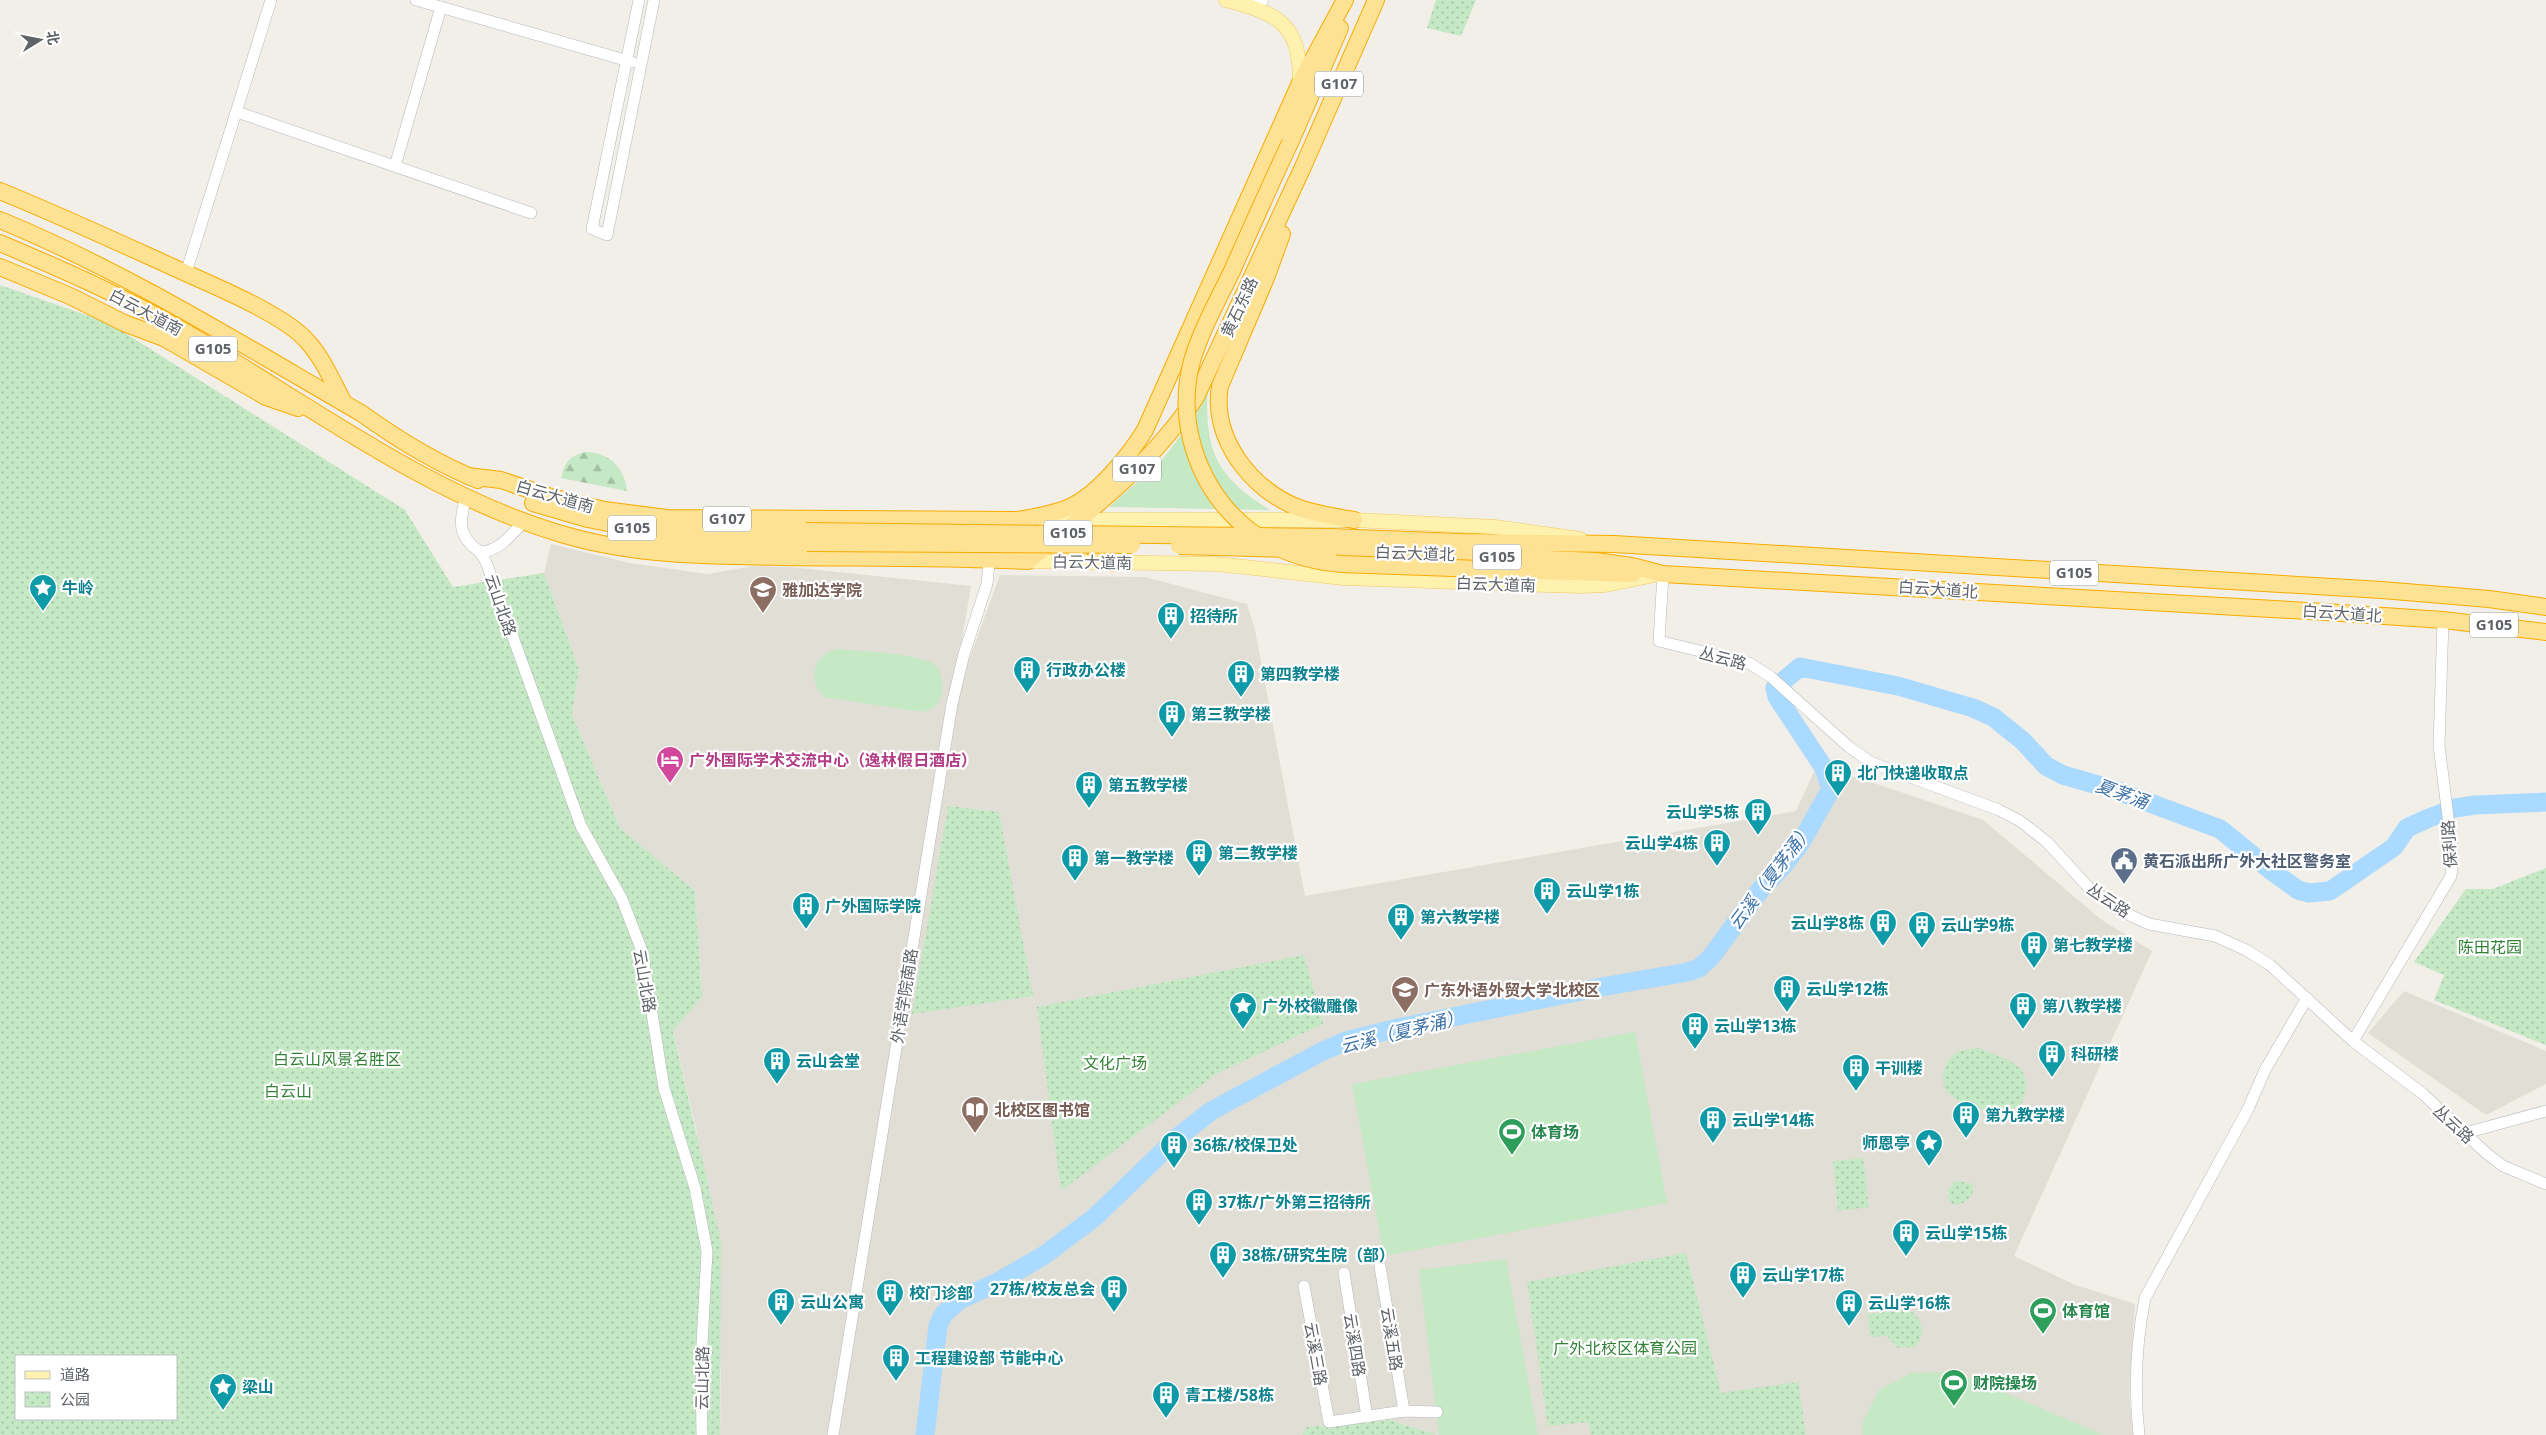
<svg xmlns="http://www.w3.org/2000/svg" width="2546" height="1435" font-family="'Open Sans','Noto Sans SC',sans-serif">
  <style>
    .education { fill: #e1ded6 }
    .grass { fill: #c5e8c5 }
    .forest { fill: url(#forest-firs) }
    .park { fill: url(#park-dots); fill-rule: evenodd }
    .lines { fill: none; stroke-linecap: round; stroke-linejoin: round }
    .river { stroke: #aadaff; stroke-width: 19 }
    .minor-casing { stroke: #b5b8bc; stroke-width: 12 }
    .major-casing { stroke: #f2c960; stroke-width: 15 }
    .highway-casing { stroke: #f9ab00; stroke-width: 18 }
    .minor { stroke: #fff; stroke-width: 11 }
    .major { stroke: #fff2af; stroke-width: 14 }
    .highway { stroke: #fde293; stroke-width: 16 }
    .highway-bridge-casing { stroke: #f9ab00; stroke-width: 18; stroke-linecap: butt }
    .highway-bridge { stroke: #fde293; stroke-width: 16 }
    .labels { text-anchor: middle; stroke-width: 4.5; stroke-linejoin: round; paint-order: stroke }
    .shield { fill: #fff; stroke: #8f9295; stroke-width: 1 }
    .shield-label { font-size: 15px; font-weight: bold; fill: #5f6368 }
    .street-label { font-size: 16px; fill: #5f6368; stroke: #fff }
    .culture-label { font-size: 16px; font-weight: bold; fill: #0d838f; stroke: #fff; text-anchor: start }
    .education-label { font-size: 16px; font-weight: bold; fill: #785e54; stroke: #fff; text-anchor: start }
    .hotel-label { font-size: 16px; font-weight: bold; fill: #b23c85; stroke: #fff; text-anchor: start }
    .service-label { font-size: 16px; font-weight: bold; fill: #4e5e75; stroke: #fff; text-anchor: start }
    .park-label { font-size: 16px; fill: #348238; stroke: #fff }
    .leisure-label { font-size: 16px; font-weight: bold; fill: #27864d; stroke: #fff; text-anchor: start }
    .water-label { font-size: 18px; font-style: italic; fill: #4174aa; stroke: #fff }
  </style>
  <defs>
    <pattern id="forest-firs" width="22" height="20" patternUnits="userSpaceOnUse" patternTransform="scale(1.25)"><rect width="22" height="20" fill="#c5e8c5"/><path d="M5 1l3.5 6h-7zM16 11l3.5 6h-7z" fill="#a3c0a4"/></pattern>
    <pattern id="park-dots" width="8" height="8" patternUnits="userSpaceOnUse" patternTransform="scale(1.25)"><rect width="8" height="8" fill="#c5e8c5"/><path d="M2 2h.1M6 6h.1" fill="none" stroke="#a3c0a4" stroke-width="1.8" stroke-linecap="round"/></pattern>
  </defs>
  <rect width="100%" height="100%" fill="#f1efe8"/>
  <!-- education -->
  <g class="education">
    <polygon points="551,544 630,563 707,574 754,566 790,567 971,586 949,715 1000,575 1145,577 1247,604 1255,630 1305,896 1796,811 1816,767 1859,778 1983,820 2102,920 2152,951 2014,1256 2073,1284 2135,1304 2129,1391 2133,1435 1438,1435 1389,1420 1308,1427 1302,1435 720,1435 721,1371 697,1133 673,1030 702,997 695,891 620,828 572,715 579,669 544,573"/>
    <polygon points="2404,991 2546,1051 2546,1084 2486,1115 2368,1033"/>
  </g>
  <!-- grass -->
  <g class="grass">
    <path d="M 1208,383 C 1204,449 1214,475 1270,510 L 1109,507 L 1162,460 L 1181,435 Z"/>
    <path d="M 838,649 C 866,652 905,652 930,662 C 948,670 947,708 926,711 C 923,712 918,711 915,711 L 824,697 C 806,680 814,653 838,649 Z"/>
    <polygon points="1635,1032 1667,1203 1384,1256 1352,1084"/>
    <polygon points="1506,1259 1538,1435 1439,1435 1419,1270"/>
    <polygon points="1945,1372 1965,1376 2104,1435 1862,1435 1862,1423 1879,1390 1911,1373"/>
  </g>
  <!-- forest -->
  <path class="forest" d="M 586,452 C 610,453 624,467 627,491 L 561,478 C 565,462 569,456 586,452 Z"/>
  <!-- park -->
  <g class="park">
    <polygon points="1436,0 1476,0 1461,36 1427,28"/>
    <path d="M 0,285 L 109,323 L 405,510 L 453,587 L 544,573 L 579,669 L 572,715 L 620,828 L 695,891 L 702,997 L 673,1031 L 721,1242 L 720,1435 L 0,1435 ZM 16,1356 L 176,1356 L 176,1419 L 16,1419 Z"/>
    <polygon points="948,806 999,812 1033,996 912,1014"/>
    <polygon points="2546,868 2546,1045 2434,1000 2444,975 2414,962 2466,889 2493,889"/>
    <polygon points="1304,955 1323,1024 1216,1074 1061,1191 1037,1007"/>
    <path d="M 1979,1048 C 2009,1061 2038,1065 2021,1105 C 1999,1116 1969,1110 1949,1094 C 1939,1085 1943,1063 1953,1055 C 1960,1049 1970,1049 1979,1048 Z"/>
    <polygon points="1863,1158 1869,1207 1838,1211 1833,1161"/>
    <path d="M 1959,1181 L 1973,1184 C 1975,1197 1966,1204 1954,1205 L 1949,1201 L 1948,1190 L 1954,1182 Z"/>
    <polygon points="1686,1253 1721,1393 1798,1382 1806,1435 1591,1435 1588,1422 1548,1426 1527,1282"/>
    <path d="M 1908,1309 C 1923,1319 1927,1333 1915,1347 L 1898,1348 L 1887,1336 L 1870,1337 L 1868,1314 Z"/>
    <polygon points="1389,1420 1438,1435 1302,1435 1307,1427"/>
  </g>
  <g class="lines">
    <!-- river -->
    <polyline class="river" points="925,1435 938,1326 943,1315 959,1300 996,1283 1043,1256 1095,1217 1178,1137 1211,1111 1321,1052 1346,1041 1398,1028 1607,986 1688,972 1699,968 1711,957 1761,889 1783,866 1800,844 1831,789 1824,768 1777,697 1775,688 1800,667 1898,686 1973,708 1993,717 2023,741 2046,766 2063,775 2115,790 2220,829 2273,872 2298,890 2309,893 2330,891 2394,847 2407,828 2429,818 2455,808 2475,805 2546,802"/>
    <defs>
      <g id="minor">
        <polyline points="416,0 632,62"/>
        <polyline points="639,0 592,229 607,235 654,0"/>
        <polyline points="1252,7 1263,0"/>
        <polyline points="237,112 531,213"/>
        <polyline points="395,166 441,7"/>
        <polyline points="186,273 271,0"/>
        <path d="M 466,495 C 460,522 456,535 480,552 C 500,551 511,535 524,521"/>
        <polyline points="480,552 486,562 581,826 622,899 642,951 664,1088 695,1188 707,1251 701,1363 702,1435"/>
        <polyline points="1663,574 1659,641 1749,663 1771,677 1848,746 1870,762 1999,810 2020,821 2047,842 2089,888 2123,912 2149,924 2215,936 2246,950 2270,965 2353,1041 2423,1094 2486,1153 2503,1166 2546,1184"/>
        <polyline points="2353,1041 2451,876 2453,857 2439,745 2443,620"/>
        <polyline points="2465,1133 2546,1111"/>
        <polyline points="1380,1266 1404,1411"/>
        <polyline points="1344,1273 1367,1417"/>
        <polyline points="1304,1286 1329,1422 1404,1411 1437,1412"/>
        <polyline points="833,1435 952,704 964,654 987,584 990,554"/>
        <path d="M 2139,1435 C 2134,1389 2136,1343 2145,1298 L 2248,1109 L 2265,1070 L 2307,998"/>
      </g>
      <g id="major">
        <path d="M 1226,0 C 1279,14 1300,23 1300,83"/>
        <polyline points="1043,520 1354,520 1495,527 1580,539"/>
        <polyline points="1028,561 1217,564 1344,578 1579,586 1605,585 1660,574"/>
      </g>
      <g id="highway">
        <polyline points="1290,143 1340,28"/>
        <path d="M 0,191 C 64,217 126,246 188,274 C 219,288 286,316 307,341 C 323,358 333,383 344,403"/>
        <path d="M 0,220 C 126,272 243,345 361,413 C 397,439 436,463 478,480"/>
        <path d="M 1282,234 L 1266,278 L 1220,386 C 1211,438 1251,490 1299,508 C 1316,514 1336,517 1354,520"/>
        <path d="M 0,243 C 61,269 123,296 180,329 C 303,400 428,496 565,535 C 637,556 710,556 784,557 C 866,558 947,557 1028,561 C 1090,511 1152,464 1196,397 L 1302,169 L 1376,0"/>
        <polyline points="0,267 70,296 124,323 164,338 266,397 298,408"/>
        <path d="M 468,476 L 501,480 L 551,497 L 604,510 L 667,518 L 1018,520 C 1036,517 1054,514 1070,507 C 1098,494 1129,456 1145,430 L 1300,83 L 1345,0"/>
        <polyline points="533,503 588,519 632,528 806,531"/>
        <polyline points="1084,537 1098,553 1112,563"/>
        <polyline points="1330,537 1461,542 1614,544 2382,590 2489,599 2546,607"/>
        <polyline points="639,539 686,542 807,543"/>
        <polyline points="1330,550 1595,561 1632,566 1663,574 2325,612 2443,620 2546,632"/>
        <polyline points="1481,569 1633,574"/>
      </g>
    </defs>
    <!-- minor casing -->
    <use href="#minor" class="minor-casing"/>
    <!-- major casing -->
    <use href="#major" class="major-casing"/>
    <!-- highway casing -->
    <use href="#highway" class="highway-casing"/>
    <!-- minor -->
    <use href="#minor" class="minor"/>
    <!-- major -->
    <use href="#major" class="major"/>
    <!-- highway -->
    <use href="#highway" class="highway"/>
    <defs>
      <g id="highway-bridge">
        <path d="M 1290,143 C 1270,185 1251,228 1232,271 C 1218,300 1201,330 1192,361 C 1178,412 1192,467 1225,507 C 1255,542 1295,560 1341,564 L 1481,569"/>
        <polyline points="806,531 1330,537"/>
        <polyline points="807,543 1132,545"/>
        <polyline points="1179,546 1330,550"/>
      </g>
    </defs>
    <!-- highway-bridge casing -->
    <use href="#highway-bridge" class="highway-bridge-casing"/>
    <!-- highway-bridge -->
    <use href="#highway-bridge" class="highway-bridge"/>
  </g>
  <!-- icons -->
  <defs>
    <symbol id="sight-pin" viewBox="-11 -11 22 30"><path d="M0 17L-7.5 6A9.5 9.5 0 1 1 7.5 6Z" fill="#0f9aa8" stroke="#fff"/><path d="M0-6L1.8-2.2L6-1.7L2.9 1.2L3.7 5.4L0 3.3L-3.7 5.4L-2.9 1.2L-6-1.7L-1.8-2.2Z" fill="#fff"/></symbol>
    <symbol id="university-pin" viewBox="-11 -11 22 30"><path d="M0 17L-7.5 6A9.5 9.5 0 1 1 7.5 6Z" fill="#8d6e63" stroke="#fff"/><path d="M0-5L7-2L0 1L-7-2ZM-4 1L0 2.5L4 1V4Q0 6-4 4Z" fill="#fff"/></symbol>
    <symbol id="building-pin" viewBox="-11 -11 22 30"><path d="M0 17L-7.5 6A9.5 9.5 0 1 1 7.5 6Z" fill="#0f9aa8" stroke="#fff"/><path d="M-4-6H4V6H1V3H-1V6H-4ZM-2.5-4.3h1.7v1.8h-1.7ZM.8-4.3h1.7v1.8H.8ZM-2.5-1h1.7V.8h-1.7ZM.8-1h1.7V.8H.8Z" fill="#fff"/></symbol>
    <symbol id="hotel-pin" viewBox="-11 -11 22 30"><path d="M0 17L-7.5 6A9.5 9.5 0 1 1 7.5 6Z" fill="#d1479c" stroke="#fff"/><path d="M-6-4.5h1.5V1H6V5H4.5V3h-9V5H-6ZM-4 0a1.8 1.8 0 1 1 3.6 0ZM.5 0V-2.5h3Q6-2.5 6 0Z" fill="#fff"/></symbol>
    <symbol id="civic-pin" viewBox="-11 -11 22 30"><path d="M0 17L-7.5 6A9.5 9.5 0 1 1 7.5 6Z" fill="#5c6f8a" stroke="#fff"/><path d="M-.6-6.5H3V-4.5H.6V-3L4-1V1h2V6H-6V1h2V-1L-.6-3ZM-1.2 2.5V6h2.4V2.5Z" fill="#fff"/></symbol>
    <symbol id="library-pin" viewBox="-11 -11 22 30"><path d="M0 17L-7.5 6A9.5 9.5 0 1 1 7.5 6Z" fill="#8d6e63" stroke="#fff"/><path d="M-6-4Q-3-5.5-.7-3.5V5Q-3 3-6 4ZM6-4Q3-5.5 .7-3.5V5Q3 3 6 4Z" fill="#fff"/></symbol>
    <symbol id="stadium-pin" viewBox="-11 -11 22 30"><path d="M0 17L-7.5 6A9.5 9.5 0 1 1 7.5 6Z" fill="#2e9e5b" stroke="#fff"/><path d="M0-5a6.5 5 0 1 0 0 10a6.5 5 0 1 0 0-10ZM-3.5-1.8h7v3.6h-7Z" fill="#fff"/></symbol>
  </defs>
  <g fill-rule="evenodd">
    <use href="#sight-pin" x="27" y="572" width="32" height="43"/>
    <use href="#university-pin" x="747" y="574" width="32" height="43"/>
    <use href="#building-pin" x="1155" y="600" width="32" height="43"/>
    <use href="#building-pin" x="1011" y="654" width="32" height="43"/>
    <use href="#building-pin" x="1225" y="658" width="32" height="43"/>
    <use href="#building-pin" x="1156" y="698" width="32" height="43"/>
    <use href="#hotel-pin" x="654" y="744" width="32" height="43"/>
    <use href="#building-pin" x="1822" y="757" width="32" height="43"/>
    <use href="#building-pin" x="1073" y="769" width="32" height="43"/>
    <use href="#building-pin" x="1742" y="796" width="32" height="43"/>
    <use href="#building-pin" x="1701" y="827" width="32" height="43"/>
    <use href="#building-pin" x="1183" y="837" width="32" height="43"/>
    <use href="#building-pin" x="1059" y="842" width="32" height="43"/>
    <use href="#civic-pin" x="2108" y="845" width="32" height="43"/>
    <use href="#building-pin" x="1531" y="875" width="32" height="43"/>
    <use href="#building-pin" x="790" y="890" width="32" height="43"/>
    <use href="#building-pin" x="1385" y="901" width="32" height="43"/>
    <use href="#building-pin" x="1867" y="907" width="32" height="43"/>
    <use href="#building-pin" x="1906" y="909" width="32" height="43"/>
    <use href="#building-pin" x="2018" y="929" width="32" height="43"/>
    <use href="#building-pin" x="1771" y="973" width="32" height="43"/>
    <use href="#university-pin" x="1389" y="974" width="32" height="43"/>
    <use href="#sight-pin" x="1227" y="990" width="32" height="43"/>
    <use href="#building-pin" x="2007" y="990" width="32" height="43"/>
    <use href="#building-pin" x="1679" y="1010" width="32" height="43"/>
    <use href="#building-pin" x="2036" y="1038" width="32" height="43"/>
    <use href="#building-pin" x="761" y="1045" width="32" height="43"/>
    <use href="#building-pin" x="1840" y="1052" width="32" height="43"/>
    <use href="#library-pin" x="959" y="1094" width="32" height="43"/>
    <use href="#building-pin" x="1950" y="1099" width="32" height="43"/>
    <use href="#building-pin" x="1697" y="1104" width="32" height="43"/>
    <use href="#stadium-pin" x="1496" y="1116" width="32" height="43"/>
    <use href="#sight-pin" x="1913" y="1127" width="32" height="43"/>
    <use href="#building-pin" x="1158" y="1129" width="32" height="43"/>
    <use href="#building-pin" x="1183" y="1186" width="32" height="43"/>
    <use href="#building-pin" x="1890" y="1217" width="32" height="43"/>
    <use href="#building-pin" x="1207" y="1239" width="32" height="43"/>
    <use href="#building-pin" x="1727" y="1259" width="32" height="43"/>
    <use href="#building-pin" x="1098" y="1273" width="32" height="43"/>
    <use href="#building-pin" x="874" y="1277" width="32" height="43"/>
    <use href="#building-pin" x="765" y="1286" width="32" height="43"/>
    <use href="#building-pin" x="1833" y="1287" width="32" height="43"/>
    <use href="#stadium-pin" x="2027" y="1295" width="32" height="43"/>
    <use href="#building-pin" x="880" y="1342" width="32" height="43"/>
    <use href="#stadium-pin" x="1938" y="1367" width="32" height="43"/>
    <use href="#sight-pin" x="207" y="1371" width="32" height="43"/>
    <use href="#building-pin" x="1150" y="1379" width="32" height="43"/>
  </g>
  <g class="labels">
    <!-- shield labels -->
    <g class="shield">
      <rect x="1315" y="71.5" width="48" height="25" rx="4"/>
      <rect x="189" y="336.5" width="48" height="25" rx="4"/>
      <rect x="1113" y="456.5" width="48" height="25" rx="4"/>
      <rect x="703" y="506.5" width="48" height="25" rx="4"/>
      <rect x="608" y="515.5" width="48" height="25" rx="4"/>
      <rect x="1044" y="520.5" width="48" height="25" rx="4"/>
      <rect x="1473" y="544.5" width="48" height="25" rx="4"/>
      <rect x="2050" y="560.5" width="48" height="25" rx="4"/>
      <rect x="2470" y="612.5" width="48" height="25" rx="4"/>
    </g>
    <g class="shield-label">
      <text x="1339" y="89">G107</text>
      <text x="213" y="354">G105</text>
      <text x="1137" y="474">G107</text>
      <text x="727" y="524">G107</text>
      <text x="632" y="533">G105</text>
      <text x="1068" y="538">G105</text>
      <text x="1497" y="562">G105</text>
      <text x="2074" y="578">G105</text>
      <text x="2494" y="630">G105</text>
    </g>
    <!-- street labels -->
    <g class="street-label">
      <text transform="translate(1239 307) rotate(-65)" y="6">黄石东路</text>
      <text transform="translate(146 312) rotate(28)" y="6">白云大道南</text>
      <text transform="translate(555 496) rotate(16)" y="6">白云大道南</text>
      <text transform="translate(1415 553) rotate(2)" y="6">白云大道北</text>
      <text transform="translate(1092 562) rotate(1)" y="6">白云大道南</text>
      <text transform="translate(1496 584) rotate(2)" y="6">白云大道南</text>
      <text transform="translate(1938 589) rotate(4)" y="6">白云大道北</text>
      <text transform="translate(501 605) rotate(71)" y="6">云山北路</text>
      <text transform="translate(2342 613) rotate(4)" y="6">白云大道北</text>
      <text transform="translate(1723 658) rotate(15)" y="6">丛云路</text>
      <text transform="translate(2449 844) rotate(-94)" y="6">保利路</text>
      <text transform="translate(2109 900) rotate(34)" y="6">丛云路</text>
      <text transform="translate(645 981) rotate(80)" y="6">云山北路</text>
      <text transform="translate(904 996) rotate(-81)" y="6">外语学院南路</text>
      <text transform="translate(2454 1124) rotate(43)" y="6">丛云路</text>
      <text transform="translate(1392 1339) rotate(81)" y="6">云溪五路</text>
      <text transform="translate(1355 1345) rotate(81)" y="6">云溪四路</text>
      <text transform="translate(1316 1354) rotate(80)" y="6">云溪三路</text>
      <text transform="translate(702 1378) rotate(-89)" y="6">云山北路</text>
    </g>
    <!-- culture labels -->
    <g class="culture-label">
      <text x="62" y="594">牛岭</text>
      <text x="1190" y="622">招待所</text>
      <text x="1046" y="676">行政办公楼</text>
      <text x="1260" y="680">第四教学楼</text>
      <text x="1191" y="720">第三教学楼</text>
      <text x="1857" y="779">北门快递收取点</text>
      <text x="1108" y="791">第五教学楼</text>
      <text x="1739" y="818" text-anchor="end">云山学5栋</text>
      <text x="1698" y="849" text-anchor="end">云山学4栋</text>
      <text x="1218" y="859">第二教学楼</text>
      <text x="1094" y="864">第一教学楼</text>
      <text x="1566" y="897">云山学1栋</text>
      <text x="825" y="912">广外国际学院</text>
      <text x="1420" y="923">第六教学楼</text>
      <text x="1864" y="929" text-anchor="end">云山学8栋</text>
      <text x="1941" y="931">云山学9栋</text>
      <text x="2053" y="951">第七教学楼</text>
      <text x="1806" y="995">云山学12栋</text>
      <text x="1262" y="1012">广外校徽雕像</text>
      <text x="2042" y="1012">第八教学楼</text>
      <text x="1714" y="1032">云山学13栋</text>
      <text x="2071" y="1060">科研楼</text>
      <text x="796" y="1067">云山会堂</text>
      <text x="1875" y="1074">干训楼</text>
      <text x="1985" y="1121">第九教学楼</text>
      <text x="1732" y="1126">云山学14栋</text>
      <text x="1910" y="1149" text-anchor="end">师恩亭</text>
      <text x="1193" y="1151">36栋/校保卫处</text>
      <text x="1218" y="1208">37栋/广外第三招待所</text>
      <text x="1925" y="1239">云山学15栋</text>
      <text x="1242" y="1261">38栋/研究生院（部）</text>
      <text x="1762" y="1281">云山学17栋</text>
      <text x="1095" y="1295" text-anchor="end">27栋/校友总会</text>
      <text x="909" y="1299">校门诊部</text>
      <text x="800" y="1308">云山公寓</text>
      <text x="1868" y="1309">云山学16栋</text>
      <text x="915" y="1364">工程建设部 节能中心</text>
      <text x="242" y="1393">梁山</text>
      <text x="1185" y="1401">青工楼/58栋</text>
    </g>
    <!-- education labels -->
    <g class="education-label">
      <text x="782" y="596">雅加达学院</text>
      <text x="1424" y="996">广东外语外贸大学北校区</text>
      <text x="994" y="1116">北校区图书馆</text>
    </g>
    <!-- hotel labels -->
    <g class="hotel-label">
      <text x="689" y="766">广外国际学术交流中心（逸林假日酒店）</text>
    </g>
    <!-- service labels -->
    <g class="service-label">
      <text x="2143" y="867">黄石派出所广外大社区警务室</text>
    </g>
    <!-- park labels -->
    <g class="park-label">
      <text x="2490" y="953">陈田花园</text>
      <text x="337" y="1065">白云山风景名胜区</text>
      <text x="1115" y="1069">文化广场</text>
      <text x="288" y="1097">白云山</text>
      <text x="1625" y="1354">广外北校区体育公园</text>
    </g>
    <!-- leisure labels -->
    <g class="leisure-label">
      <text x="1531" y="1138">体育场</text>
      <text x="2062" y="1317">体育馆</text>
      <text x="1973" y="1389">财院操场</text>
    </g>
    <!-- water labels -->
    <g class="water-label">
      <text transform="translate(2122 794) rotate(20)" y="6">夏茅涌</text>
      <text transform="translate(1771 877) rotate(-53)" y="6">云溪（夏茅涌）</text>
      <text transform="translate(1402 1032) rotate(-14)" y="6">云溪（夏茅涌）</text>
    </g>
  </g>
  <!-- legend -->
  <rect x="15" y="1355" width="162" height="65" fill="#ffffff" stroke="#bfc1c3"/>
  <rect x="25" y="1371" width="25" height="8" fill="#fff2af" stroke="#bfc1c3"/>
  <text x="60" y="1380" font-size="15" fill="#5f6368">道路</text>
  <rect x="25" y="1392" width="25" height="15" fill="url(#park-dots)" stroke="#bfc1c3"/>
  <text x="60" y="1405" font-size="15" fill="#5f6368">公园</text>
  <!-- north arrow -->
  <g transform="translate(40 40) rotate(80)" stroke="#ffffff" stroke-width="4" paint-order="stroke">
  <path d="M0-4L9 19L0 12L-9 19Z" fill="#5f6368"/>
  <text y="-8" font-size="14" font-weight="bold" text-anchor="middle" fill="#5f6368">北</text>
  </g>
</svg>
